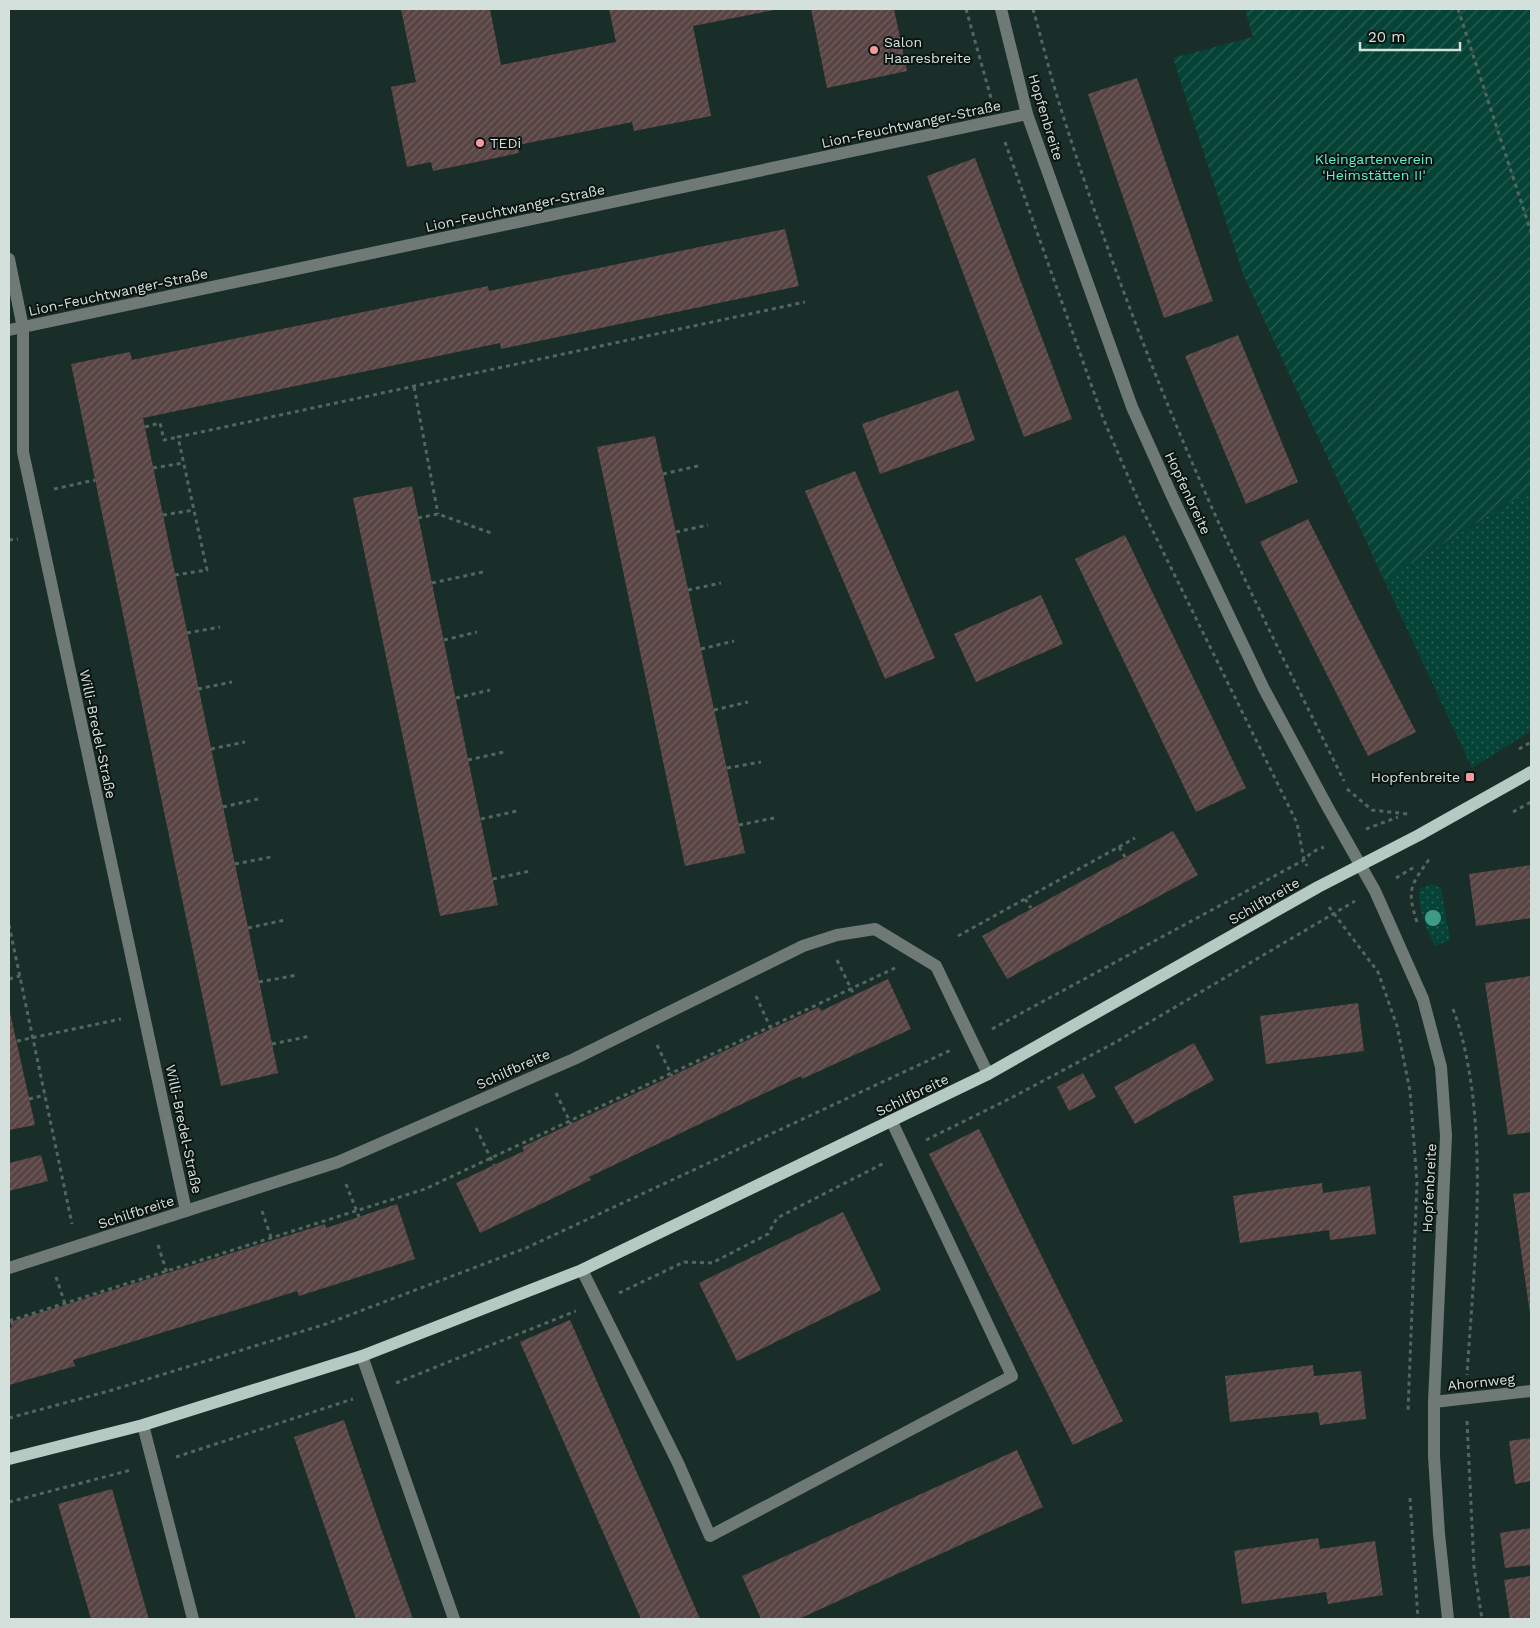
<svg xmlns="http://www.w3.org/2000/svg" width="1540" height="1628" font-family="'Work Sans',sans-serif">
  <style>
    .grass { fill: url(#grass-dots) }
    .garden { fill: url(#garden-furrows) }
    .building { fill: url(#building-hatch) }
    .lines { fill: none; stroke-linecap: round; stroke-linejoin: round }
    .path { stroke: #546661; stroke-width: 3; stroke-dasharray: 4 4; stroke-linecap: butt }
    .minor { stroke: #6f7976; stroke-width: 12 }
    .major { stroke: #b4cac3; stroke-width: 12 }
    .tree { fill: #3f9a86 }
    .poi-dot { fill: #f59b9d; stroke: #0b1411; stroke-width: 2 }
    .labels { text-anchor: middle; stroke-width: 4; stroke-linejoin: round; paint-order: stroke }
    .poi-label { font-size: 14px; fill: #d3e0dc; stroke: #0b1411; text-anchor: start }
    .street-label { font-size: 14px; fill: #d3e0dc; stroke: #0b1411 }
    .park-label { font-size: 14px; fill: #5ef3d2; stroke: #0b1411 }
  </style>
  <defs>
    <pattern id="grass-dots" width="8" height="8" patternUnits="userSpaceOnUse" patternTransform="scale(1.25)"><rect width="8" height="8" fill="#064337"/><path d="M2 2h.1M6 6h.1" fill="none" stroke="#295e53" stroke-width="1.8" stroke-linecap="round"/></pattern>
    <pattern id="garden-furrows" width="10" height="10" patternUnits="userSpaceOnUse" patternTransform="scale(1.25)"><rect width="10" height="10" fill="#064337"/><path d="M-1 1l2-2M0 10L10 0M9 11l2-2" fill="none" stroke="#295e53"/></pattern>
    <pattern id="building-hatch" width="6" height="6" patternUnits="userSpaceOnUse" patternTransform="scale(1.25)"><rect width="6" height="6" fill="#594444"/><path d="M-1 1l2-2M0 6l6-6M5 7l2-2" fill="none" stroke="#705f5e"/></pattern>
  </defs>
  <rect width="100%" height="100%" fill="#192e28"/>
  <!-- grass -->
  <g class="grass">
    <polygon points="1531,489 1531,731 1472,768 1384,580"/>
    <path d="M 1433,884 L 1441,888 L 1450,940 L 1435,946 C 1425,926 1419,912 1419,889 Z"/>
  </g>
  <!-- garden -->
  <polygon class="garden" points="1245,9 1531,9 1531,489 1384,580 1243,274 1173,58 1253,37"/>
  <!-- building -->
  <g class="building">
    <polygon points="401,9 490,9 501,65 616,42 609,9 774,10 693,26 711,116 634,131 632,122 518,145 519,153 433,171 431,162 407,167 391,87 416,82"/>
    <polygon points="811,9 894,9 907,71 827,88"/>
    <polygon points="1137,78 1213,301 1164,318 1088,94"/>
    <polygon points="975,158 1072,419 1024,437 927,176"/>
    <polygon points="785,229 799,286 501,349 500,343 143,418 278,1073 221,1086 71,364 130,352 132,360 488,286 489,291"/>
    <polygon points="1238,335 1298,482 1246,504 1185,356"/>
    <polygon points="958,390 975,440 880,474 862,424"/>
    <polygon points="655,436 745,853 685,866 597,447"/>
    <polygon points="855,471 935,658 885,679 805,491"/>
    <polygon points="412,486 498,905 440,916 353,498"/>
    <polygon points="1308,519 1416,732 1368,756 1260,542"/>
    <polygon points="1125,535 1246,788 1196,812 1075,559"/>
    <polygon points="1041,595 1063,644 976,682 954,634"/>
    <polygon points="1173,831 1198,875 1007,979 982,936"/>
    <polygon points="1531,865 1531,918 1476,926 1469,874"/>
    <polygon points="1531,976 1531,1132 1508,1135 1485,983"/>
    <polygon points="888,979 911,1029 802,1079 801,1076 645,1150 589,1177 591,1180 480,1233 456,1183 524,1151 522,1147 771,1029 819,1007 821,1011"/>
    <polygon points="1358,1003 1364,1051 1266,1064 1260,1016"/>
    <polygon points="9,1008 35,1125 9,1130"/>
    <polygon points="1194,1043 1214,1080 1135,1124 1114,1087"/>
    <polygon points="1083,1073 1096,1097 1069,1111 1057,1087"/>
    <polygon points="979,1129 1123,1421 1073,1445 929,1154"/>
    <polygon points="41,1155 48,1181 9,1191 9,1163"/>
    <polygon points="1322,1183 1323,1193 1370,1186 1376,1234 1330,1240 1329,1230 1240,1243 1233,1196"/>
    <polygon points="1531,1192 1531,1313 1530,1314 1513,1194"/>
    <polygon points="397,1204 415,1259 299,1296 297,1291 73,1360 75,1366 9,1385 9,1328 12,1327 10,1322 325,1224 326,1228"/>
    <polygon points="843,1212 881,1290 737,1361 699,1283"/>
    <polygon points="570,1320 659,1523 700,1619 641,1619 520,1342"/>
    <polygon points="1313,1365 1314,1376 1361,1371 1366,1419 1320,1425 1318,1412 1230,1422 1225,1376"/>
    <polygon points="344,1420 383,1534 413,1619 356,1619 294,1437"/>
    <polygon points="1531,1438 1531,1481 1515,1484 1509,1441"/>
    <polygon points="1017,1450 1043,1507 799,1619 761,1619 742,1576"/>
    <polygon points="112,1489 148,1616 149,1619 91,1619 58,1504"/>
    <polygon points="1531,1528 1531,1565 1505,1568 1500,1533"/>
    <polygon points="1318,1538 1320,1549 1375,1541 1383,1595 1328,1604 1326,1592 1242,1604 1234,1551"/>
    <polygon points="1531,1576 1531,1619 1510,1619 1504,1580"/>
  </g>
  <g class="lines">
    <!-- path -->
    <g class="path">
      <polyline points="966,9 991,98"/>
      <path d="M 1033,9 C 1042,41 1050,74 1060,106 C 1100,233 1147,360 1201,483 C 1245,584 1295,682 1344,781"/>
      <polyline points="1458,9 1531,232"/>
      <polyline points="1005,142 1103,418 1142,509 1297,823 1304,860 1307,866"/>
      <polyline points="414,387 438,514"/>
      <polyline points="145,427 160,423 164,440 178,437"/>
      <polyline points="153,468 183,463"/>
      <polyline points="663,474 702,465"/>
      <polyline points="54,489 95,480"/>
      <polyline points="163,515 194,510"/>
      <polyline points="418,518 438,514 491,533"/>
      <polyline points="676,532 708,525"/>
      <polyline points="9,540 18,539"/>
      <polyline points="175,575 207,570 178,437 805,302"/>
      <polyline points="432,583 483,572"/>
      <polyline points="688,590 721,583"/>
      <polyline points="187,633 220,627"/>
      <polyline points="444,640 477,632"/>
      <polyline points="701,649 734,641"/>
      <polyline points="198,689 232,682"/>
      <polyline points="456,698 490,690"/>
      <polyline points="714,710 748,702"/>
      <polyline points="211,749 245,742"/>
      <polyline points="1519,749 1531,742"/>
      <polyline points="468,760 504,752"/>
      <polyline points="727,768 761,762"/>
      <polyline points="1347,789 1372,810 1408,814"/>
      <polyline points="223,807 258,799"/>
      <polyline points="1513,812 1531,802"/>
      <polyline points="481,819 517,811"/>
      <polyline points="739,825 774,818"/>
      <polyline points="1366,829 1398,817"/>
      <polyline points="1119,847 1125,857"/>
      <polyline points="235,864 271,857"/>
      <polyline points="1396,878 1416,866"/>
      <polyline points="493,879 530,871"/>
      <polyline points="1025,899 1031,908"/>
      <polyline points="1329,907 1378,972 1397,1026 1410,1091 1417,1182 1408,1411"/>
      <path d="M 1417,922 C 1406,889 1411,885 1430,858"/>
      <polyline points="9,925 72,1224"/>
      <polyline points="248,928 285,920"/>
      <polyline points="958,936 1135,838"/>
      <polyline points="837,960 854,995"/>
      <polyline points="9,979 20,976"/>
      <polyline points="259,982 297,975"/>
      <polyline points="756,996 771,1029"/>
      <path d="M 1453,1009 C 1463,1035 1468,1062 1472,1090 C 1484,1184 1473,1280 1467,1375"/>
      <polyline points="992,1029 1304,860 1312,852 1324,847"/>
      <polyline points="17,1041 121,1019"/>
      <polyline points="272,1044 311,1036"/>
      <polyline points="657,1045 672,1076"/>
      <polyline points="556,1093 571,1124"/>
      <polyline points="29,1099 45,1095"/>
      <polyline points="476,1128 494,1165"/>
      <polyline points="926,1140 1011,1098 1116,1042 1355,901"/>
      <polyline points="346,1184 359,1217"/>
      <polyline points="262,1211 272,1240"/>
      <polyline points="158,1245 167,1273"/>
      <polyline points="56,1277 65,1304"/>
      <polyline points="619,1293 684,1262 712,1263 768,1234 777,1218 886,1162"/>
      <polyline points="9,1321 425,1189 895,968"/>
      <polyline points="396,1383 576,1311"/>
      <polyline points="9,1418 109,1391 326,1324 526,1248 951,1050"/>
      <polyline points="1467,1421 1474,1567 1482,1619"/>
      <polyline points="176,1457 353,1399"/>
      <polyline points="1410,1498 1418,1619"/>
      <polyline points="9,1502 131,1470"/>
    </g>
    <!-- minor -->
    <g class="minor">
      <polyline points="1001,9 1027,114 1132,407 1172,496 1264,689 1327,806 1375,891 1423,999 1441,1067 1446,1136 1434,1402 1434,1456 1439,1534 1448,1619"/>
      <polyline points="9,259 23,328 23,452 186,1211"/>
      <polyline points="9,330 1027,114"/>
      <polyline points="9,1268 338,1162 574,1059 803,946 837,935 875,929 936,966 988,1074"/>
      <polyline points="582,1270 678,1463 710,1536 1012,1376 892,1122"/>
      <polyline points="362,1356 454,1619"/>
      <polyline points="1434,1402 1531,1391"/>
      <polyline points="143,1425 193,1619"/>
    </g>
    <!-- major -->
    <polyline class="major" points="9,1459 143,1425 362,1356 582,1270 988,1074 1318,887 1419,835 1531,772"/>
  </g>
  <!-- trees -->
  <circle class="tree" cx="1433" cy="918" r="8"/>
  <!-- markers -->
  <g class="poi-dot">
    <circle cx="874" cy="50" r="5"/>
    <circle cx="480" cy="143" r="5"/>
    <rect x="1465" y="772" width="10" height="10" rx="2.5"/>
  </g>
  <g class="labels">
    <!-- poi labels -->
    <g class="poi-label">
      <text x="884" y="47">Salon<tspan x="884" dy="16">Haaresbreite</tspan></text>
      <text x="490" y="148">TEDi</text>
      <text x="1460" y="782" text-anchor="end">Hopfenbreite</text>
    </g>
    <!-- street labels -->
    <g class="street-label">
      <text transform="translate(1046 117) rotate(73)" y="5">Hopfenbreite</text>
      <text transform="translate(911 124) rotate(-12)" y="5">Lion-Feuchtwanger-Straße</text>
      <text transform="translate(515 208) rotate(-12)" y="5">Lion-Feuchtwanger-Straße</text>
      <text transform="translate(118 292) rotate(-12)" y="5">Lion-Feuchtwanger-Straße</text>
      <text transform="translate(1188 493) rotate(65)" y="5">Hopfenbreite</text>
      <text transform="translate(98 734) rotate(78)" y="5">Willi-Bredel-Straße</text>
      <text transform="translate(1264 901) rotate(-30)" y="5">Schilfbreite</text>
      <text transform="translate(513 1069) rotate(-24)" y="5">Schilfbreite</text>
      <text transform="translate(912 1095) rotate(-26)" y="5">Schilfbreite</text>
      <text transform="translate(184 1129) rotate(78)" y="5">Willi-Bredel-Straße</text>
      <text transform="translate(1429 1188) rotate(-87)" y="5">Hopfenbreite</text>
      <text transform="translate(136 1212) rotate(-18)" y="5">Schilfbreite</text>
      <text transform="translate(1481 1382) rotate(-6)" y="5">Ahornweg</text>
    </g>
    <!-- park labels -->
    <g class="park-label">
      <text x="1374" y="164">Kleingartenverein<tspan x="1374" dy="16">'Heimstätten II'</tspan></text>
    </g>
  </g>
  <!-- border -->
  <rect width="1540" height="1628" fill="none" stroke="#d3e0dc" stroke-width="20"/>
  <!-- scale -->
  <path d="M1360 42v8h100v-8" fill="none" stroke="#d3e0dc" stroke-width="2.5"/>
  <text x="1368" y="42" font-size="15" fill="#d3e0dc" stroke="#0b1411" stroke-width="4" paint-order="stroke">20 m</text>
</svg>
